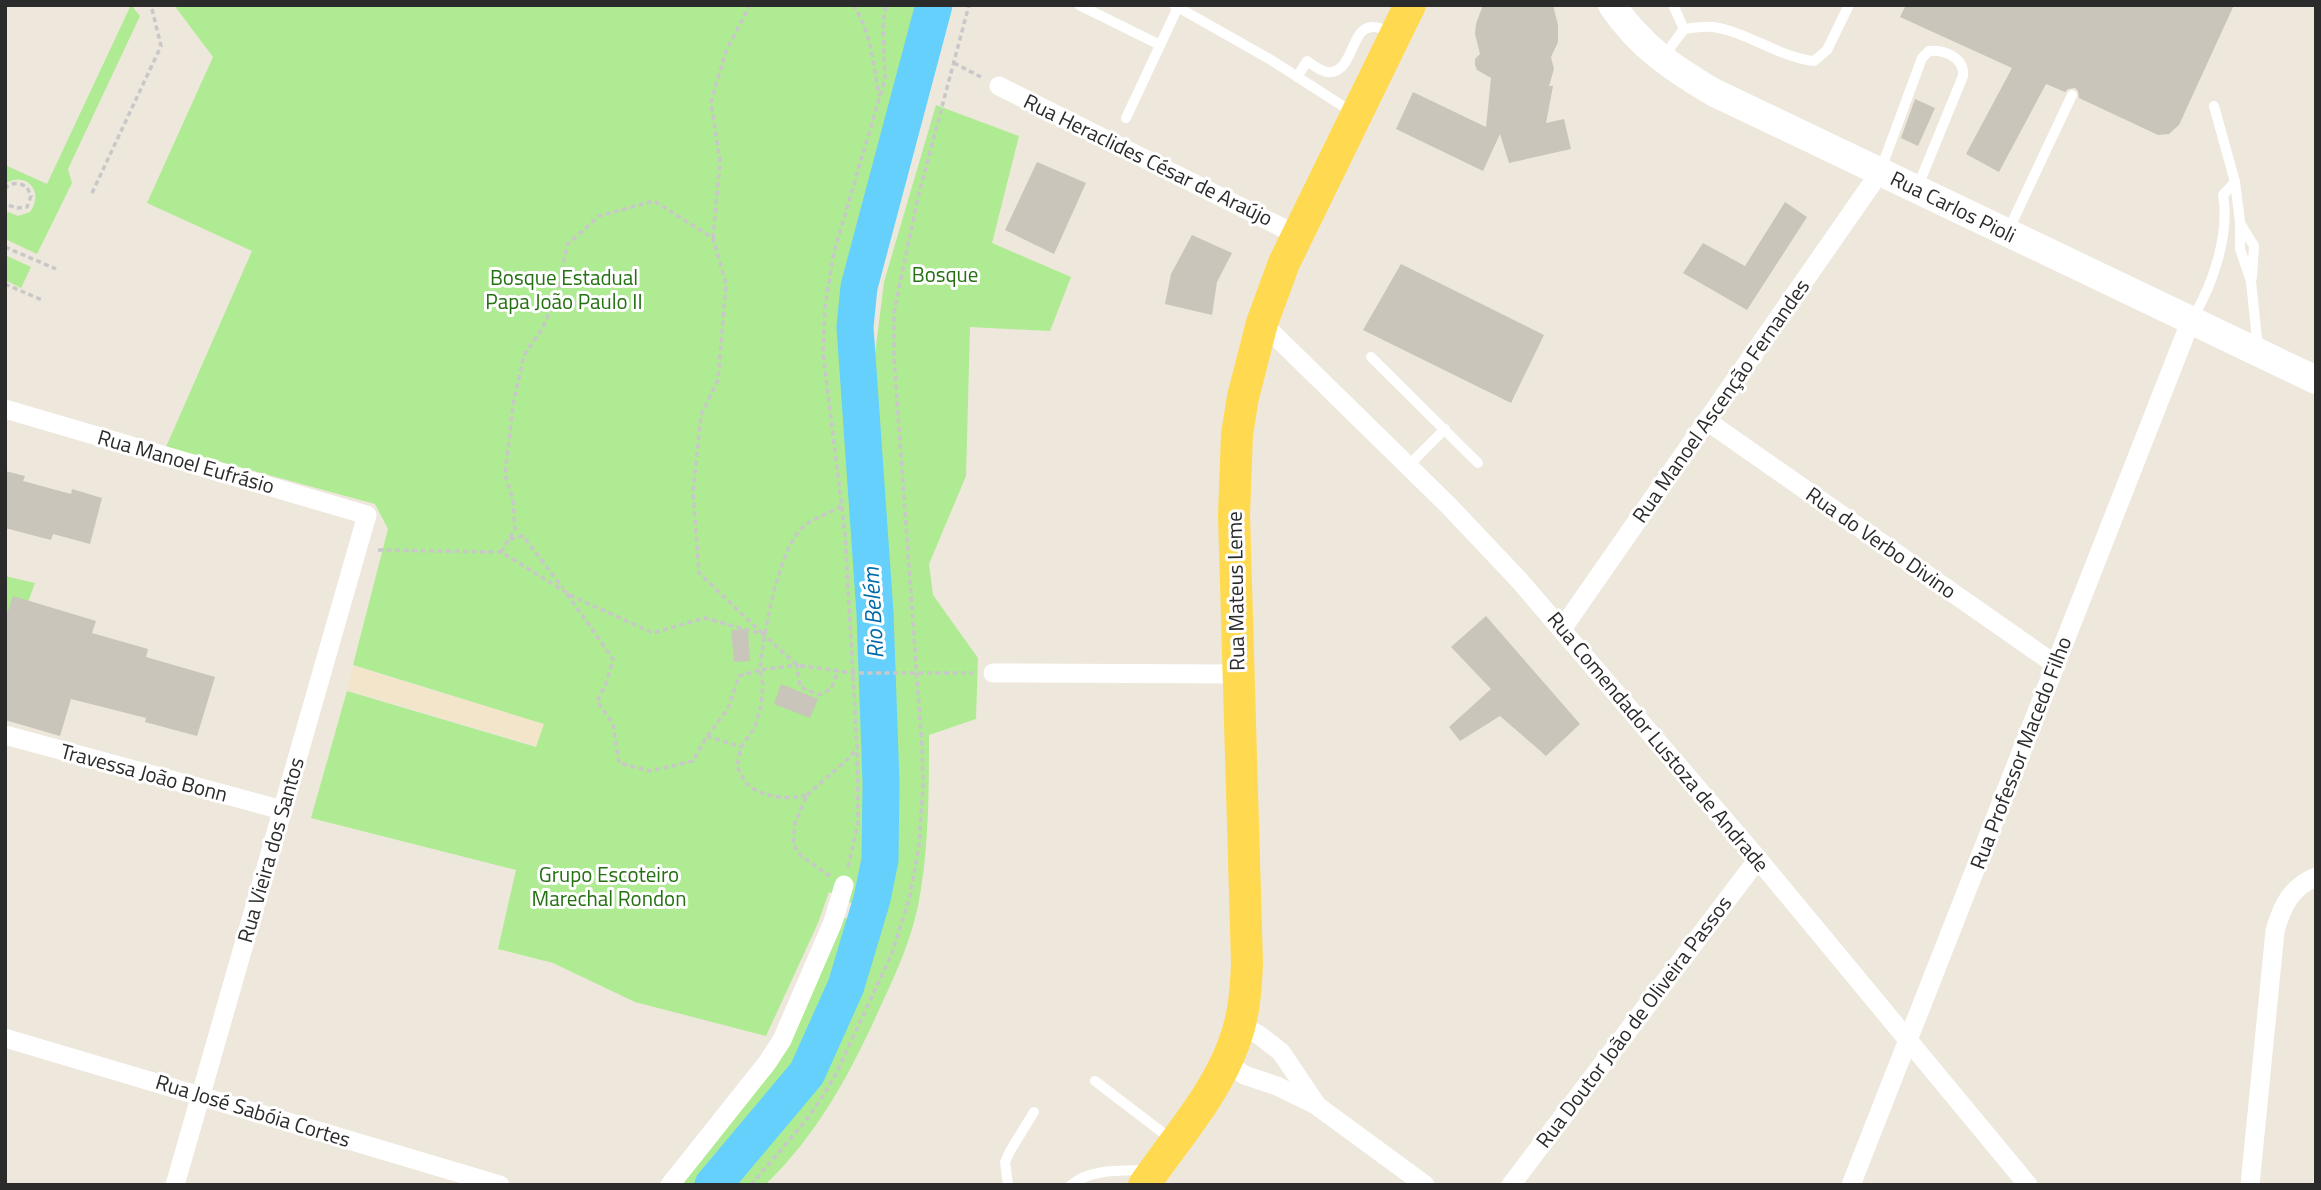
<svg xmlns="http://www.w3.org/2000/svg" width="2321" height="1190" font-family="'Titillium Web',sans-serif">
  <style>
    .education { fill: #f2e5c9 }
    .green { fill: #afeb92 }
    .lines { fill: none; stroke-linecap: round; stroke-linejoin: round }
    .river { stroke: #64d0fb; stroke-width: 37 }
    .building { fill: #c9c5ba }
    .path { stroke: #c8c8c8; stroke-width: 3.5; stroke-dasharray: 5 3.5; stroke-linecap: butt }
    .lane { stroke: #fff; stroke-width: 10 }
    .street { stroke: #fff; stroke-width: 19 }
    .secondary { stroke: #fff; stroke-width: 28 }
    .primary { stroke: #ffda50; stroke-width: 32 }
    .labels { text-anchor: middle; stroke-width: 6; stroke-linejoin: round; paint-order: stroke }
    .street-label { font-size: 21px; fill: #2b2b2b; stroke: #fff }
    .park-label { font-size: 21px; fill: #247112; stroke: #fff }
    .water-label { font-size: 23px; font-style: italic; fill: #006caa; stroke: #fff }
  </style>
  <rect width="100%" height="100%" fill="#eee7dc"/>
  <!-- education -->
  <polygon class="education" points="353,666 544,724 537,746 347,690"/>
  <!-- green -->
  <g class="green">
    <path d="M 131,5 L 140,16 L 68,169 L 72,183 L 37,254 L 5,239 L 6,211 L 18,216 L 30,212 C 45,192 26,170 5,184 L 5,165 L 47,184 Z"/>
    <polygon points="174,5 927,5 851,274 847,328 861,535 871,793 868,865 857,906 829,892 818,923 766,1036 635,1002 553,963 498,949 516,870 311,818 347,691 536,747 544,724 353,665 388,529 375,504 166,447 252,251 147,203 213,57"/>
    <path d="M 936,105 L 1019,136 L 992,243 L 1071,277 L 1050,331 L 970,327 L 966,476 L 929,564 L 933,595 L 978,658 L 976,719 L 929,735 C 929,791 929,850 918,906 C 911,939 897,971 883,1001 C 852,1070 820,1132 765,1185 L 682,1185 L 719,1133 L 842,918 L 876,920 L 886,866 L 891,761 L 886,592 L 872,379 L 884,282 Z"/>
    <polygon points="5,255 31,267 21,288 5,280"/>
    <polygon points="5,576 35,583 5,665"/>
  </g>
  <g class="lines">
    <!-- river -->
    <polyline class="river" points="713,1185 807,1073 846,986 872,899 880,860 881,782 875,613 855,327 859,287 934,5"/>
  </g>
  <!-- building -->
  <g class="building">
    <polygon points="1483,5 1553,5 1558,25 1558,42 1551,57 1554,69 1549,86 1553,86 1546,123 1564,119 1571,149 1509,163 1500,134 1483,171 1396,129 1413,92 1486,127 1491,78 1477,70 1475,65 1475,59 1480,54 1475,34 1476,24"/>
    <polygon points="1906,5 2234,5 2179,125 2169,134 2158,135 2079,98 2078,91 2075,88 2068,89 2065,92 2046,84 1999,172 1966,154 2012,68 1900,17"/>
    <polygon points="1915,99 1935,108 1918,146 1901,138"/>
    <polygon points="1037,162 1086,183 1054,254 1005,230"/>
    <polygon points="1785,202 1807,217 1747,310 1683,273 1703,243 1745,266"/>
    <polygon points="1192,235 1232,253 1217,282 1212,315 1165,304 1171,274"/>
    <polygon points="1401,264 1544,335 1511,403 1363,330"/>
    <polygon points="5,471 25,476 23,481 71,494 72,489 102,498 90,544 53,534 51,540 5,528"/>
    <polygon points="13,596 96,621 92,633 148,649 146,657 215,677 197,736 145,722 146,718 71,699 60,736 5,720 5,620"/>
    <polygon points="1486,616 1580,724 1546,756 1500,716 1460,741 1449,727 1491,689 1451,647"/>
    <polygon points="748,629 750,661 734,662 731,630"/>
    <polygon points="781,684 818,699 810,718 774,704"/>
  </g>
  <g class="lines">
    <!-- path -->
    <g class="path">
      <path d="M 853,5 C 872,33 873,64 879,96"/>
      <polyline points="954,63 981,77"/>
      <path d="M 5,189 C 11,181 20,183 27,187 L 31,196 L 27,207 L 17,208 L 5,204"/>
      <polyline points="92,193 161,46 151,5"/>
      <polyline points="713,238 720,162 711,102 726,51 750,5"/>
      <polyline points="5,247 56,269"/>
      <polyline points="5,284 42,300"/>
      <polyline points="510,539 523,536 563,588"/>
      <polyline points="378,550 501,552 572,596 653,633 704,618 763,634 797,665 853,673 973,673"/>
      <polyline points="501,552 515,529 513,500 505,475 513,405 524,355 542,329 559,291 567,245 599,216 654,201 713,238 726,284 718,380 701,415 693,492 699,573 763,634"/>
      <path d="M 567,594 L 613,659 L 606,684 L 597,701 L 613,724 L 619,763 L 650,771 L 693,761 L 707,736 L 728,709 L 739,676 L 760,670 C 763,637 778,549 803,527 C 813,518 830,513 841,506"/>
      <polyline points="707,736 741,747"/>
      <polyline points="807,795 850,757 856,749"/>
      <polyline points="848,867 858,823 857,747 845,534 823,353 825,306 834,252 885,79 883,24 886,5"/>
      <path d="M 830,876 L 801,856 L 793,844 L 795,823 L 807,795 C 787,800 765,798 748,785 C 743,781 740,771 737,766 L 741,747 L 755,727 L 761,706 L 763,685 L 760,670 L 797,665 L 800,687 L 819,695 L 831,689 L 838,671"/>
      <polyline points="751,1185 807,1119 822,1097 836,1074 892,953 910,896 919,846 923,785 922,747 894,358 894,312 918,197 969,5"/>
    </g>
    <!-- lane -->
    <g class="lane">
      <polyline points="1079,5 1160,45"/>
      <polyline points="1174,5 1271,60 1352,112"/>
      <polyline points="1673,5 1684,29"/>
      <path d="M 1684,29 C 1693,28 1704,26 1713,27 C 1748,32 1778,57 1814,61 L 1827,50 L 1849,5"/>
      <polyline points="1664,56 1684,29"/>
      <path d="M 1297,77 L 1307,61 C 1313,65 1324,74 1332,72 C 1359,67 1348,8 1391,33"/>
      <polyline points="2214,106 2235,182 2240,222 2240,249 2251,281 2258,349"/>
      <polyline points="1126,118 1178,7"/>
      <path d="M 1881,169 L 1922,58 L 1929,51 C 1944,49 1965,58 1963,76 L 1918,186"/>
      <polyline points="2240,223 2254,246 2252,277"/>
      <polyline points="2008,231 2072,95"/>
      <path d="M 2193,317 C 2213,285 2230,233 2223,195 L 2235,182"/>
      <polyline points="1371,357 1478,463"/>
      <polyline points="1409,465 1445,429"/>
      <polyline points="1095,1081 1171,1139"/>
      <polyline points="1008,1185 1005,1162 1010,1151 1034,1112"/>
      <path d="M 1071,1185 C 1091,1168 1123,1171 1147,1170"/>
    </g>
    <!-- street -->
    <g class="street">
      <polyline points="999,86 1297,235"/>
      <polyline points="1262,323 1449,506 1519,580 1758,859 2028,1185"/>
      <polyline points="5,409 367,515 175,1185"/>
      <polyline points="1707,421 2056,665"/>
      <polyline points="1562,629 1880,172"/>
      <polyline points="993,673 1237,674"/>
      <polyline points="5,735 282,810"/>
      <polyline points="1240,1025 1259,1035 1281,1052 1316,1104"/>
      <polyline points="5,1038 500,1185"/>
      <polyline points="1227,1062 1244,1075 1277,1086 1316,1105 1425,1185"/>
      <polyline points="670,1185 767,1063 782,1040 833,922 844,885"/>
      <polyline points="1511,1185 1758,859"/>
      <polyline points="1851,1185 2191,320"/>
      <path d="M 2250,1185 L 2275,931 C 2282,906 2291,887 2316,877"/>
    </g>
    <!-- secondary -->
    <path class="secondary" d="M 1612,5 C 1640,46 1671,67 1713,92 L 2316,380"/>
    <!-- primary -->
    <path class="primary" d="M 1144,1185 C 1174,1141 1216,1094 1234,1043 C 1244,1017 1246,990 1247,963 L 1234,515 L 1237,434 L 1243,397 L 1262,323 L 1284,263 L 1410,5"/>
  </g>
  <g class="labels">
    <!-- street labels -->
    <g class="street-label">
      <text transform="translate(1148 160) rotate(26)" y="7">Rua Heraclides César de Araújo</text>
      <text transform="translate(1953 207) rotate(26)" y="7">Rua Carlos Pioli</text>
      <text transform="translate(1721 401) rotate(-55)" y="7">Rua Manoel Ascenção Fernandes</text>
      <text transform="translate(186 462) rotate(16)" y="7">Rua Manoel Eufrásio</text>
      <text transform="translate(1881 543) rotate(35)" y="7">Rua do Verbo Divino</text>
      <text transform="translate(1236 591) rotate(-91)" y="7">Rua Mateus Leme</text>
      <text transform="translate(1658 742) rotate(50)" y="7">Rua Comendador Lustoza de Andrade</text>
      <text transform="translate(2021 753) rotate(-69)" y="7">Rua Professor Macedo Filho</text>
      <text transform="translate(144 773) rotate(15)" y="7">Travessa João Bonn</text>
      <text transform="translate(271 850) rotate(-74)" y="7">Rua Vieira dos Santos</text>
      <text transform="translate(1634 1022) rotate(-53)" y="7">Rua Doutor João de Oliveira Passos</text>
      <text transform="translate(253 1111) rotate(17)" y="7">Rua José Sabóia Cortes</text>
    </g>
    <!-- park labels -->
    <g class="park-label">
      <text x="945" y="282">Bosque</text>
      <text x="564" y="285">Bosque Estadual<tspan x="564" dy="24">Papa João Paulo II</tspan></text>
      <text x="609" y="882">Grupo Escoteiro<tspan x="609" dy="24">Marechal Rondon</tspan></text>
    </g>
    <!-- water labels -->
    <g class="water-label">
      <text transform="translate(873 613) rotate(-93)" y="8">Rio Belém</text>
    </g>
  </g>
  <!-- border -->
  <rect width="2321" height="1190" fill="none" stroke="#2b2b2b" stroke-width="14"/>
</svg>
